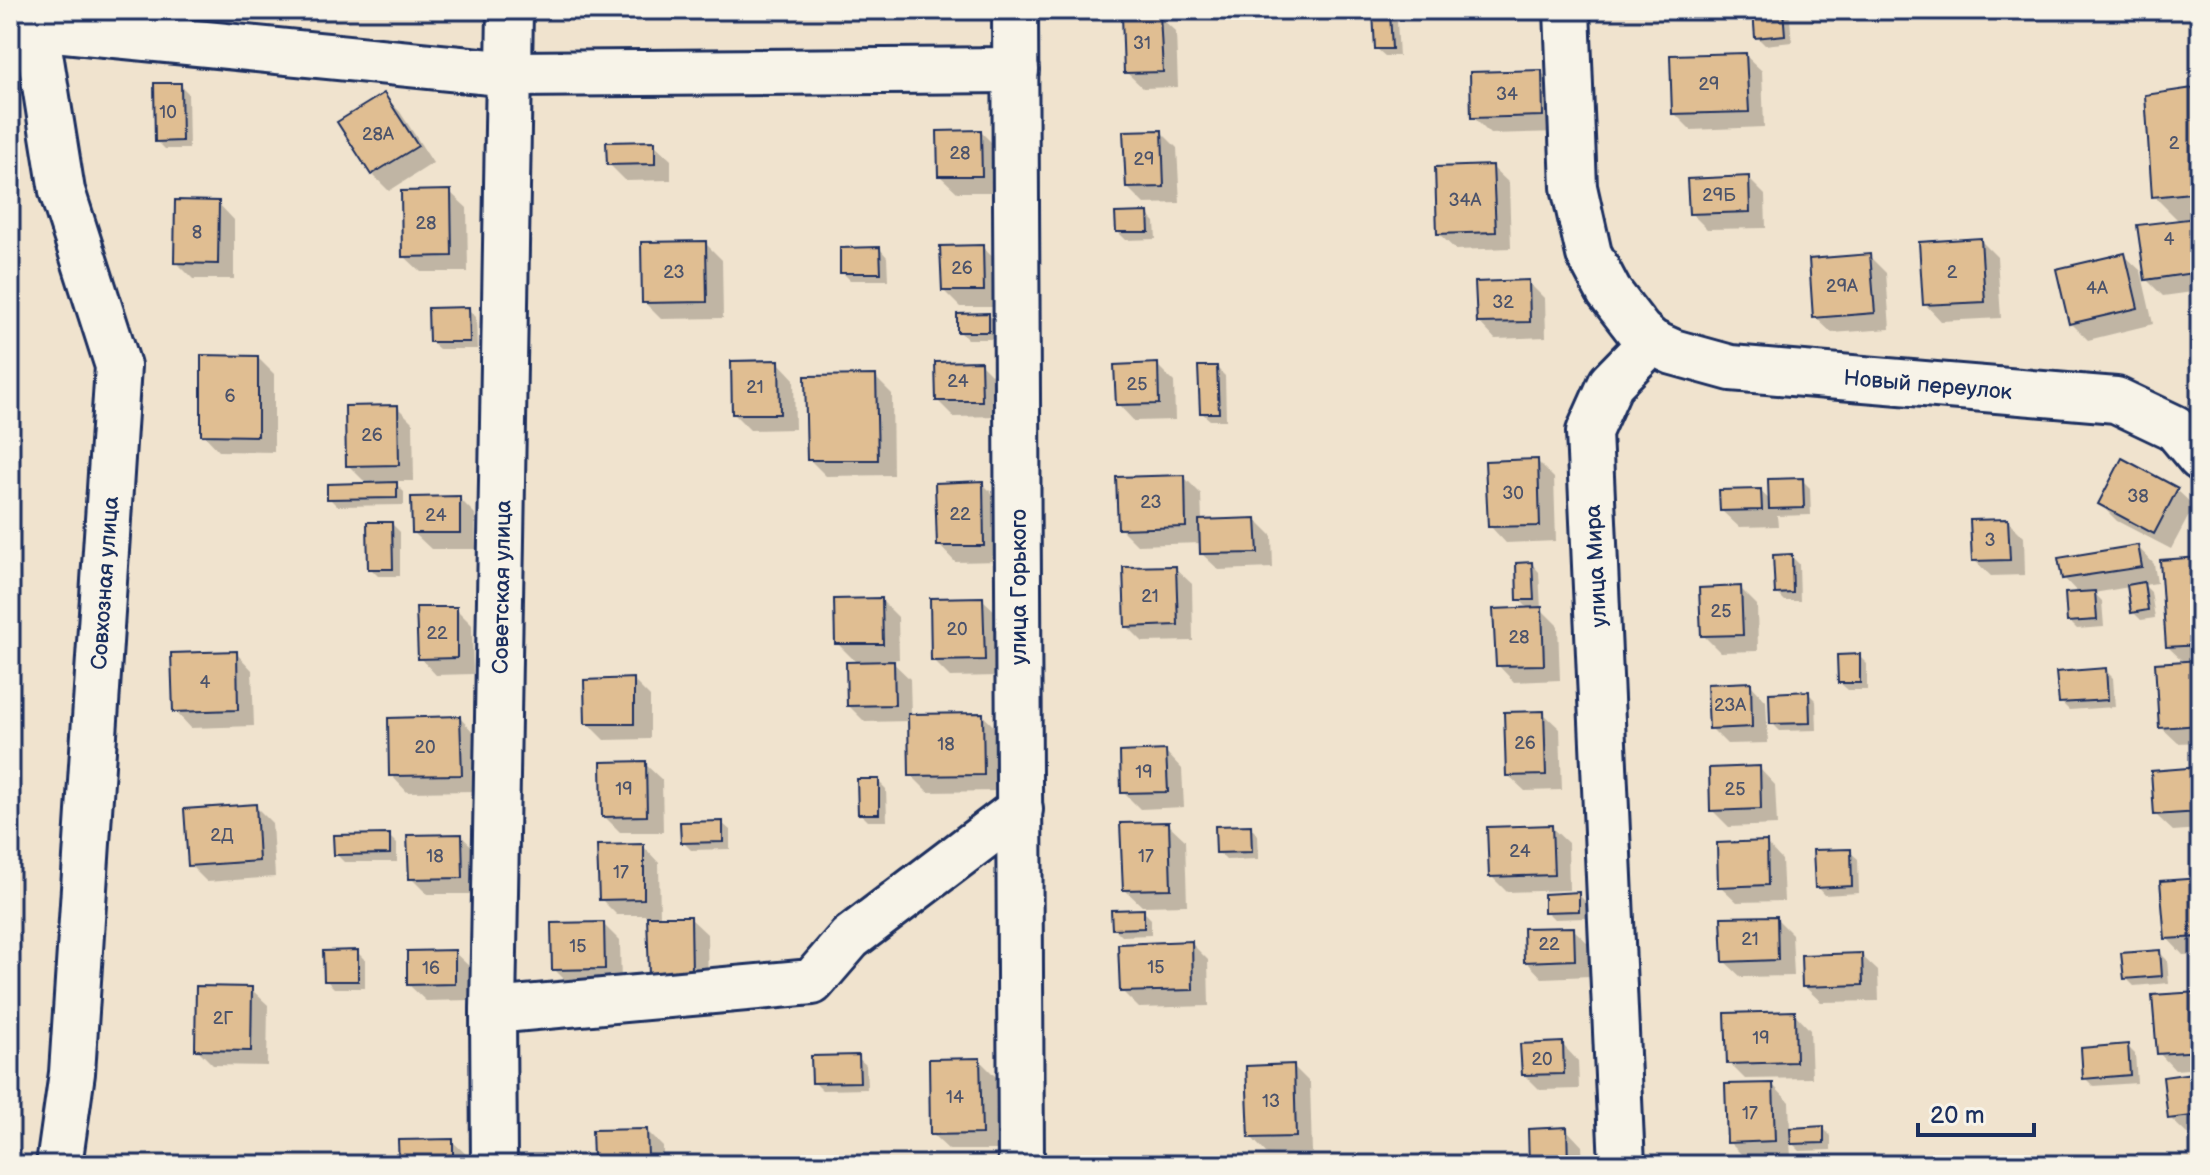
<svg xmlns="http://www.w3.org/2000/svg" width="2210" height="1175" font-family="'Balsamiq Sans',sans-serif">
  <style>
    .shadow { fill: #0003 }
    .building { fill: #e0be92; stroke: #1b2f5e; stroke-width: 2 }
    .lines { fill: none; stroke-linecap: round; stroke-linejoin: round }
    .minor-casing { stroke: #1b2f5e; stroke-width: 50 }
    .minor { stroke: #f7f3e8; stroke-width: 44 }
    .labels { text-anchor: middle; stroke-width: 6; stroke-linejoin: round; paint-order: stroke }
    .number-label { font-size: 18px; fill: #4c536b }
    .street-label { font-size: 22px; fill: #1b2f5e; stroke: #f7f3e8 }
  </style>
  <rect width="100%" height="100%" fill="#f0e3ce"/>
  <filter id="ink" filterUnits="userSpaceOnUse"><feTurbulence type="fractalNoise" baseFrequency=".0125" numOctaves="2"/><feDisplacementMap in="SourceGraphic" scale="16" xChannelSelector="R" yChannelSelector="G"/><feConvolveMatrix kernelMatrix="1 2 1 2 8 2 1 2 1" color-interpolation-filters="sRGB"/></filter>
  <g filter="url(#ink)">
    <!-- shadow -->
    <g class="shadow">
      <polygon points="10,10 19,10 17,65 10,65"/>
      <polygon points="1755,10 1789,10 1792,42 1765,45 1757,37"/>
      <polygon points="1390,14 1397,22 1399,56 1385,56 1377,49"/>
      <polygon points="1159,16 1176,32 1178,87 1143,88 1126,72"/>
      <polygon points="1745,55 1762,71 1764,127 1691,130 1674,113"/>
      <polygon points="1541,72 1558,88 1559,132 1490,134 1473,117"/>
      <polygon points="180,85 188,93 189,149 165,149 157,141"/>
      <polygon points="2200,89 2200,218 2193,219 2200,225 2200,291 2163,296 2146,279 2180,222 2154,196"/>
      <polygon points="384,95 400,112 433,163 389,191 372,174 340,123"/>
      <polygon points="981,132 997,148 998,192 957,192 940,176"/>
      <polygon points="1161,132 1177,148 1180,203 1144,204 1127,187"/>
      <polygon points="654,144 671,160 671,180 626,181 609,164"/>
      <polygon points="1492,167 1509,183 1511,248 1456,250 1439,234"/>
      <polygon points="1748,178 1765,195 1766,228 1707,229 1691,213"/>
      <polygon points="450,192 467,208 468,272 421,272 404,256"/>
      <polygon points="218,203 234,220 234,279 193,279 176,262"/>
      <polygon points="1147,214 1155,222 1156,239 1126,240 1118,232"/>
      <polygon points="1980,240 1997,257 2001,318 1941,321 1925,304"/>
      <polygon points="705,243 722,260 723,318 661,319 644,302"/>
      <polygon points="982,247 999,263 1000,307 960,307 944,291"/>
      <polygon points="880,249 887,257 888,280 850,280 842,272"/>
      <polygon points="2124,255 2141,271 2153,324 2088,340 2071,323"/>
      <polygon points="1869,256 1886,273 1890,329 1832,333 1815,317"/>
      <polygon points="1528,282 1545,299 1546,337 1495,339 1479,322"/>
      <polygon points="468,309 476,317 477,349 439,349 431,342"/>
      <polygon points="989,315 996,323 996,339 967,339 959,331"/>
      <polygon points="258,358 274,374 274,452 219,451 203,434"/>
      <polygon points="778,362 794,379 795,429 750,430 734,414"/>
      <polygon points="980,363 997,380 998,416 954,417 938,401"/>
      <polygon points="1157,365 1174,382 1175,420 1134,421 1118,404"/>
      <polygon points="1217,368 1225,376 1226,420 1210,420 1202,413"/>
      <polygon points="875,377 892,394 893,475 826,476 810,460"/>
      <polygon points="397,407 413,423 414,481 393,481 404,492 404,505 337,506 329,498 368,485 348,465"/>
      <polygon points="1537,461 1554,478 1556,541 1506,543 1490,526"/>
      <polygon points="1184,477 1201,494 1202,521 1256,520 1272,536 1273,568 1219,570 1202,554 1202,543 1137,545 1120,528"/>
      <polygon points="1802,480 1810,488 1811,515 1777,516 1778,526 1739,527 1722,511 1760,491 1771,501"/>
      <polygon points="982,483 999,500 1000,561 955,562 939,545"/>
      <polygon points="2177,490 2194,506 2171,549 2117,521 2100,504"/>
      <polygon points="459,498 475,514 476,549 431,549 414,533"/>
      <polygon points="2008,521 2024,537 2025,575 1991,576 1974,560"/>
      <polygon points="392,524 400,532 400,576 378,576 370,568"/>
      <polygon points="2138,547 2154,564 2157,583 2144,585 2151,592 2155,618 2141,620 2133,612 2129,587 2094,593 2102,601 2104,627 2077,629 2069,621 2079,594 2064,578"/>
      <polygon points="1791,556 1799,564 1800,601 1785,601 1777,593"/>
      <polygon points="2200,560 2200,742 2178,743 2161,727 2185,663 2168,647"/>
      <polygon points="1532,564 1539,572 1541,609 1558,626 1560,680 1514,682 1498,665 1530,610 1519,599"/>
      <polygon points="1175,568 1192,584 1193,641 1143,642 1127,626"/>
      <polygon points="1740,588 1757,605 1758,651 1720,652 1703,635"/>
      <polygon points="982,599 999,615 1000,676 950,677 933,660"/>
      <polygon points="881,600 898,617 899,659 890,660 910,679 911,716 982,715 999,731 1000,791 928,792 911,775 910,721 865,722 848,705 857,663 837,643"/>
      <polygon points="456,609 472,625 473,674 436,675 420,658"/>
      <polygon points="236,653 252,670 254,726 191,728 175,711"/>
      <polygon points="1859,656 1867,664 1867,690 1848,690 1840,683"/>
      <polygon points="2105,670 2113,678 2115,707 2069,710 2061,702"/>
      <polygon points="633,680 650,697 650,739 604,740 587,723"/>
      <polygon points="1750,684 1766,701 1768,743 1727,744 1711,728"/>
      <polygon points="1808,693 1816,701 1817,730 1780,731 1772,723"/>
      <polygon points="1543,713 1560,729 1562,790 1525,791 1508,775"/>
      <polygon points="460,718 476,735 477,791 407,792 391,775"/>
      <polygon points="1166,752 1182,769 1184,807 1140,809 1123,792"/>
      <polygon points="645,764 662,780 663,832 620,832 604,816"/>
      <polygon points="1759,768 1775,785 1777,825 1729,827 1712,810"/>
      <polygon points="2200,769 2200,829 2173,831 2156,815"/>
      <polygon points="878,781 886,789 887,821 868,821 860,813"/>
      <polygon points="255,806 272,823 275,877 207,882 190,865"/>
      <polygon points="722,823 730,830 730,849 691,850 683,842"/>
      <polygon points="1168,824 1185,840 1187,905 1142,906 1125,890"/>
      <polygon points="1250,827 1258,835 1259,859 1226,860 1218,852"/>
      <polygon points="1551,827 1568,843 1569,890 1507,892 1491,876"/>
      <polygon points="389,836 397,844 397,862 344,862 336,854"/>
      <polygon points="461,836 478,852 478,894 427,894 411,878"/>
      <polygon points="1766,843 1782,860 1784,901 1737,902 1720,886"/>
      <polygon points="643,846 659,863 660,918 690,918 707,934 708,990 651,974 649,915 617,915 601,899"/>
      <polygon points="1850,852 1858,859 1859,893 1824,895 1817,887"/>
      <polygon points="2200,880 2200,954 2183,955 2167,938"/>
      <polygon points="1578,894 1586,902 1586,918 1554,919 1546,911"/>
      <polygon points="1143,911 1151,919 1151,935 1122,936 1114,928"/>
      <polygon points="1776,918 1792,934 1794,976 1741,977 1724,961"/>
      <polygon points="603,924 620,941 621,985 571,986 554,969"/>
      <polygon points="1573,929 1590,945 1591,976 1542,978 1526,961"/>
      <polygon points="1191,943 1208,960 1209,1006 1139,1008 1122,991"/>
      <polygon points="357,952 365,960 365,988 334,988 326,980"/>
      <polygon points="454,952 471,968 471,1000 426,1001 409,985"/>
      <polygon points="2159,952 2167,960 2169,983 2134,986 2126,978"/>
      <polygon points="1861,955 1878,971 1879,1001 1821,1002 1804,986"/>
      <polygon points="251,989 268,1005 267,1066 213,1065 197,1049"/>
      <polygon points="2197,994 2200,996 2200,1068 2175,1070 2159,1053"/>
      <polygon points="1794,1013 1810,1030 1812,1078 1745,1079 1729,1063"/>
      <polygon points="1562,1044 1578,1061 1579,1089 1540,1090 1524,1074"/>
      <polygon points="2127,1046 2135,1054 2137,1083 2093,1086 2085,1078"/>
      <polygon points="858,1058 866,1065 867,1089 822,1090 814,1082"/>
      <polygon points="979,1060 996,1077 997,1150 949,1150 932,1134"/>
      <polygon points="1293,1066 1310,1083 1312,1153 1267,1154 1251,1137"/>
      <polygon points="2200,1074 2200,1133 2187,1134 2170,1118"/>
      <polygon points="1773,1085 1789,1102 1790,1130 1823,1128 1831,1136 1831,1150 1800,1151 1790,1141 1791,1157 1746,1159 1729,1142"/>
      <polygon points="1566,1129 1582,1146 1583,1165 1531,1165"/>
      <polygon points="647,1131 663,1147 663,1165 603,1165 595,1157"/>
      <polygon points="452,1141 469,1157 469,1165 401,1165"/>
    </g>
    <!-- building -->
    <g class="building">
      <polygon points="1753,10 1783,10 1785,35 1755,38"/>
      <polygon points="1373,12 1390,12 1392,49 1375,49"/>
      <polygon points="1160,14 1163,72 1124,73 1122,15"/>
      <polygon points="1746,53 1749,112 1672,114 1670,55"/>
      <polygon points="1542,70 1543,116 1471,118 1470,72"/>
      <polygon points="154,83 181,83 182,141 155,142"/>
      <polygon points="2200,87 2200,192 2152,197 2145,95"/>
      <polygon points="384,93 418,146 371,175 337,122"/>
      <polygon points="981,130 982,176 938,176 937,131"/>
      <polygon points="1162,130 1164,187 1126,188 1123,131"/>
      <polygon points="655,141 655,164 607,165 606,142"/>
      <polygon points="1493,165 1496,232 1437,234 1435,167"/>
      <polygon points="1749,176 1750,212 1689,214 1687,179"/>
      <polygon points="451,190 452,256 402,257 401,191"/>
      <polygon points="175,200 219,201 218,264 174,263"/>
      <polygon points="1148,212 1149,232 1116,232 1115,213"/>
      <polygon points="2196,218 2200,272 2145,280 2137,225"/>
      <polygon points="1981,238 1985,302 1923,305 1919,242"/>
      <polygon points="706,241 707,302 642,303 641,242"/>
      <polygon points="983,245 984,291 942,291 940,246"/>
      <polygon points="880,247 881,273 840,273 840,248"/>
      <polygon points="2125,253 2138,308 2069,324 2056,269"/>
      <polygon points="1870,254 1875,313 1813,318 1809,259"/>
      <polygon points="1529,280 1530,322 1477,323 1475,282"/>
      <polygon points="469,307 470,342 429,342 428,308"/>
      <polygon points="989,313 989,332 957,332 957,314"/>
      <polygon points="201,355 258,356 258,436 201,435"/>
      <polygon points="779,360 780,414 732,414 731,361"/>
      <polygon points="981,361 982,401 936,401 935,362"/>
      <polygon points="1158,363 1159,404 1116,405 1114,365"/>
      <polygon points="1198,366 1217,366 1219,413 1200,413"/>
      <polygon points="876,375 878,460 807,460 805,376"/>
      <polygon points="398,405 399,465 346,466 345,406"/>
      <polygon points="2122,458 2178,488 2154,534 2098,504"/>
      <polygon points="1538,459 1540,526 1488,527 1485,461"/>
      <polygon points="1185,475 1186,527 1118,529 1116,477"/>
      <polygon points="1803,478 1804,508 1769,509 1768,479"/>
      <polygon points="983,481 984,546 937,546 935,483"/>
      <polygon points="397,482 397,498 327,499 327,484"/>
      <polygon points="1761,489 1762,510 1720,511 1719,490"/>
      <polygon points="460,496 460,533 412,533 411,497"/>
      <polygon points="1256,518 1258,553 1200,554 1199,520"/>
      <polygon points="2008,519 2010,560 1972,561 1970,520"/>
      <polygon points="367,522 392,522 393,569 368,569"/>
      <polygon points="2138,545 2142,567 2062,579 2058,558"/>
      <polygon points="1792,554 1793,593 1775,594 1773,555"/>
      <polygon points="2200,557 2200,645 2166,647 2160,560"/>
      <polygon points="1532,562 1534,600 1517,600 1516,563"/>
      <polygon points="1176,566 1178,625 1125,627 1123,567"/>
      <polygon points="2144,582 2148,610 2131,613 2127,585"/>
      <polygon points="1741,586 1743,635 1701,636 1699,588"/>
      <polygon points="2095,591 2097,620 2067,622 2065,593"/>
      <polygon points="983,597 985,660 931,661 930,598"/>
      <polygon points="882,598 883,644 835,644 834,599"/>
      <polygon points="416,607 457,607 457,658 418,659"/>
      <polygon points="1542,607 1544,665 1496,666 1493,609"/>
      <polygon points="237,651 238,710 173,712 171,653"/>
      <polygon points="1860,654 1860,683 1838,683 1837,655"/>
      <polygon points="2200,660 2200,725 2159,728 2155,663"/>
      <polygon points="894,661 895,705 847,706 846,662"/>
      <polygon points="2106,668 2108,700 2059,703 2056,672"/>
      <polygon points="634,678 634,724 585,724 584,680"/>
      <polygon points="1751,682 1752,727 1709,729 1707,684"/>
      <polygon points="1809,691 1810,723 1770,724 1769,693"/>
      <polygon points="1544,711 1546,775 1506,776 1504,712"/>
      <polygon points="983,713 984,775 909,776 908,714"/>
      <polygon points="460,716 462,775 389,776 388,718"/>
      <polygon points="1166,750 1168,792 1121,793 1120,752"/>
      <polygon points="646,761 647,816 602,817 601,762"/>
      <polygon points="1760,766 1761,809 1710,811 1709,768"/>
      <polygon points="2200,767 2200,812 2154,815 2151,771"/>
      <polygon points="857,779 879,779 879,814 858,814"/>
      <polygon points="256,804 259,861 188,866 184,809"/>
      <polygon points="723,821 723,842 681,843 680,822"/>
      <polygon points="1169,822 1171,889 1123,890 1120,823"/>
      <polygon points="1251,825 1252,852 1216,853 1215,826"/>
      <polygon points="1552,825 1554,875 1489,877 1487,827"/>
      <polygon points="390,834 390,854 334,855 333,835"/>
      <polygon points="462,834 463,878 409,879 407,835"/>
      <polygon points="1767,841 1768,885 1718,887 1717,843"/>
      <polygon points="644,844 644,899 599,900 597,845"/>
      <polygon points="1851,849 1852,886 1815,888 1813,850"/>
      <polygon points="2200,878 2200,937 2165,939 2160,881"/>
      <polygon points="1579,892 1579,911 1544,912 1544,894"/>
      <polygon points="1144,909 1144,928 1112,929 1111,910"/>
      <polygon points="647,916 691,916 692,974 649,975"/>
      <polygon points="1777,916 1778,960 1723,962 1721,917"/>
      <polygon points="604,922 605,969 552,970 551,923"/>
      <polygon points="1574,927 1575,960 1524,962 1523,928"/>
      <polygon points="1192,941 1193,990 1120,992 1118,944"/>
      <polygon points="358,950 358,981 324,981 323,951"/>
      <polygon points="455,950 455,984 407,985 407,951"/>
      <polygon points="2160,950 2162,976 2124,979 2121,953"/>
      <polygon points="1862,953 1863,985 1802,987 1801,955"/>
      <polygon points="196,986 252,987 251,1051 195,1050"/>
      <polygon points="2198,992 2200,1051 2157,1054 2152,995"/>
      <polygon points="1795,1011 1796,1062 1727,1064 1725,1013"/>
      <polygon points="1563,1042 1564,1074 1522,1075 1520,1044"/>
      <polygon points="2128,1044 2130,1075 2083,1079 2081,1048"/>
      <polygon points="859,1055 860,1082 812,1083 811,1056"/>
      <polygon points="980,1058 982,1134 930,1135 929,1059"/>
      <polygon points="1294,1064 1296,1137 1249,1138 1246,1066"/>
      <polygon points="2200,1072 2200,1115 2168,1119 2163,1077"/>
      <polygon points="1773,1083 1775,1141 1727,1143 1725,1084"/>
      <polygon points="1824,1126 1824,1143 1791,1144 1790,1128"/>
      <polygon points="1567,1127 1568,1165 1529,1165 1528,1129"/>
      <polygon points="647,1129 648,1157 593,1158 592,1130"/>
      <polygon points="453,1139 453,1165 399,1165 398,1140"/>
    </g>
    <g class="lines">
      <defs>
        <g id="minor">
          <polyline points="33,10 62,191 118,366 72,1073 59,1165"/>
          <polyline points="1015,10 1021,1165"/>
          <polyline points="1567,10 1574,187 1589,254 1609,292 1639,331 1651,342 1673,352 1731,368 2116,400 2175,428 2200,458"/>
          <polyline points="34,27 511,74 1016,70"/>
          <polyline points="493,1011 812,982 850,938 1020,809"/>
          <polyline points="494,1165 493,1011 510,10"/>
          <polyline points="1622,1165 1589,432 1611,383 1651,342"/>
        </g>
      </defs>
      <!-- minor casing -->
      <use href="#minor" class="minor-casing"/>
      <!-- minor -->
      <use href="#minor" class="minor"/>
    </g>
  </g>
  <g class="labels">
    <!-- number labels -->
    <g class="number-label">
      <text x="1142" y="49">31</text>
      <text x="1709" y="90">29</text>
      <text x="1507" y="100">34</text>
      <text x="168" y="118">10</text>
      <text x="378" y="140">28А</text>
      <text x="2174" y="149">2</text>
      <text x="960" y="159">28</text>
      <text x="1144" y="165">29</text>
      <text x="1719" y="201">29Б</text>
      <text x="1465" y="206">34А</text>
      <text x="426" y="229">28</text>
      <text x="197" y="238">8</text>
      <text x="2169" y="245">4</text>
      <text x="962" y="274">26</text>
      <text x="674" y="278">23</text>
      <text x="1952" y="278">2</text>
      <text x="1842" y="292">29А</text>
      <text x="2097" y="294">4А</text>
      <text x="1503" y="308">32</text>
      <text x="958" y="387">24</text>
      <text x="1137" y="390">25</text>
      <text x="755" y="393">21</text>
      <text x="230" y="402">6</text>
      <text x="372" y="441">26</text>
      <text x="1513" y="499">30</text>
      <text x="2138" y="502">38</text>
      <text x="1151" y="508">23</text>
      <text x="960" y="520">22</text>
      <text x="436" y="521">24</text>
      <text x="1990" y="546">3</text>
      <text x="1150" y="602">21</text>
      <text x="1721" y="617">25</text>
      <text x="957" y="635">20</text>
      <text x="437" y="639">22</text>
      <text x="1519" y="643">28</text>
      <text x="205" y="688">4</text>
      <text x="1730" y="711">23А</text>
      <text x="1525" y="749">26</text>
      <text x="946" y="750">18</text>
      <text x="425" y="753">20</text>
      <text x="1144" y="778">19</text>
      <text x="624" y="795">19</text>
      <text x="1735" y="795">25</text>
      <text x="222" y="841">2Д</text>
      <text x="1520" y="857">24</text>
      <text x="435" y="862">18</text>
      <text x="1146" y="862">17</text>
      <text x="621" y="878">17</text>
      <text x="1750" y="945">21</text>
      <text x="1549" y="950">22</text>
      <text x="578" y="952">15</text>
      <text x="1156" y="973">15</text>
      <text x="431" y="974">16</text>
      <text x="223" y="1024">2Г</text>
      <text x="1761" y="1044">19</text>
      <text x="1542" y="1065">20</text>
      <text x="955" y="1103">14</text>
      <text x="1271" y="1107">13</text>
      <text x="1750" y="1119">17</text>
    </g>
    <!-- street labels -->
    <g class="street-label">
      <text transform="translate(1928 384) rotate(5)" y="8">Новый переулок</text>
      <text transform="translate(1595 566) rotate(-93)" y="8">улица Мира</text>
      <text transform="translate(104 583) rotate(-86)" y="8">Совхозная улица</text>
      <text transform="translate(501 587) rotate(-89)" y="8">Советская улица</text>
      <text transform="translate(1018 587) rotate(-90)" y="8">улица Горького</text>
    </g>
  </g>
  <!-- margin -->
  <rect width="2210" height="1175" fill="none" stroke="#f7f3e8" stroke-width="40"/>
  <rect x="20" y="20" width="2170" height="1135" fill="none" stroke="#1b2f5e" stroke-width="3" filter="url(#ink)"/>
  <!-- scale -->
  <path d="M1918 1123v12h116v-12" fill="none" stroke="#1b2f5e" stroke-width="4"/>
  <text x="1930" y="1123" font-size="24" fill="#1b2f5e" stroke="#f7f3e8" stroke-width="6" paint-order="stroke">20 m</text>
</svg>
